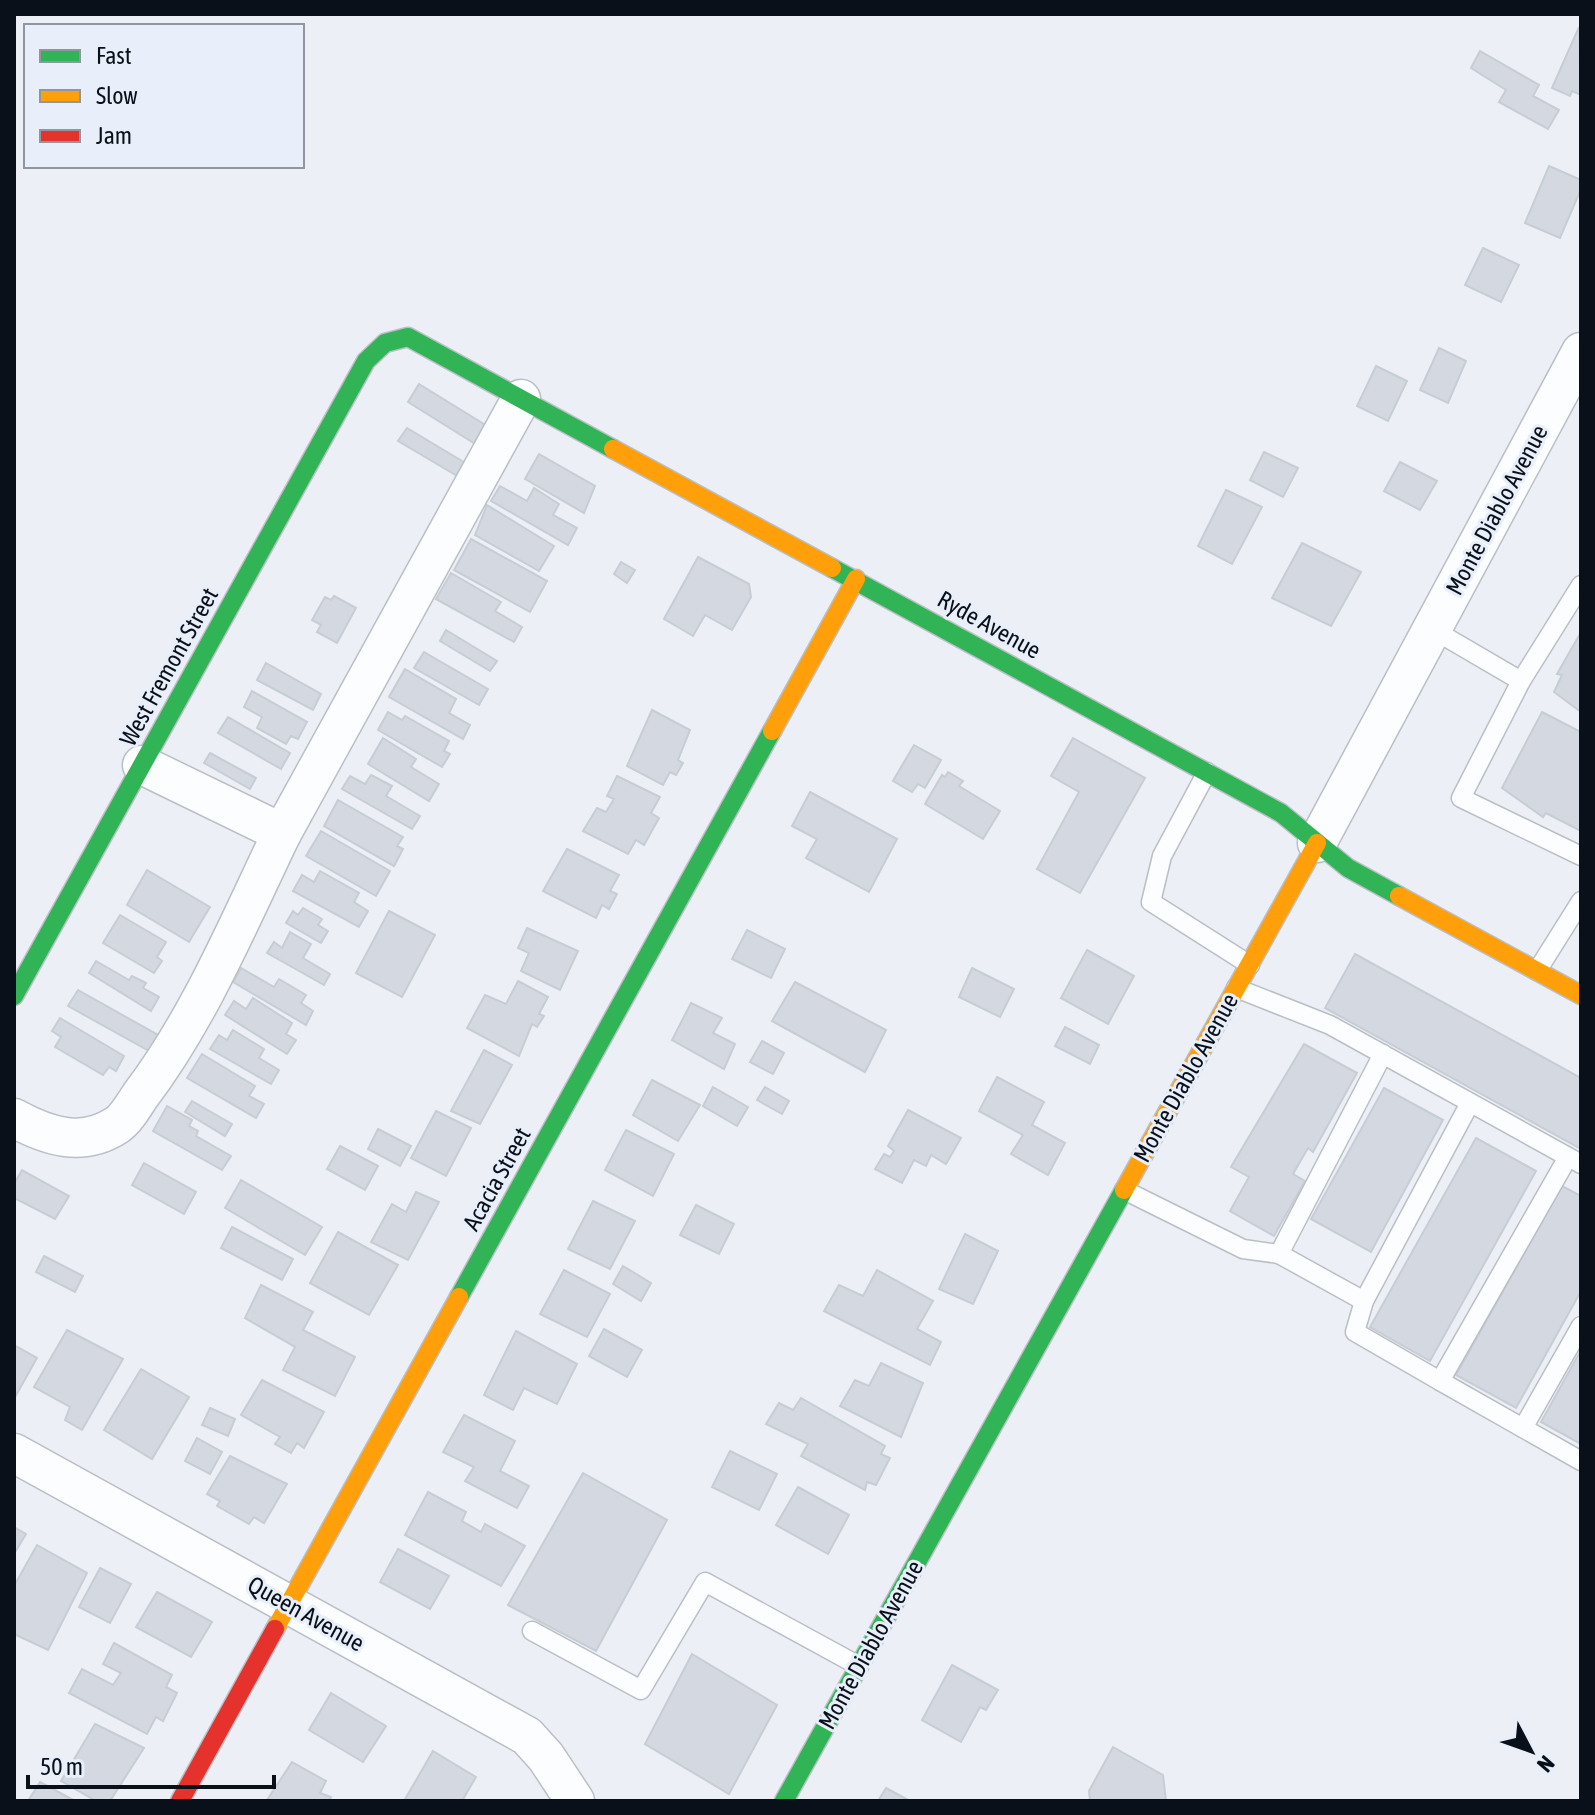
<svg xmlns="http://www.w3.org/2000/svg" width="1595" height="1815" font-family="'Asap Condensed',sans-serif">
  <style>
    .building { fill: #d4d9e1; stroke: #c7cdd4; stroke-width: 2 }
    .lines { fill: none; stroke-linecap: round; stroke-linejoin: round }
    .lane-casing { stroke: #babfc6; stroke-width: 21 }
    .street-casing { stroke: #babfc6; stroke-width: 41 }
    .fast-casing { stroke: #babfc6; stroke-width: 21 }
    .slow-casing { stroke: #babfc6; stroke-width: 21 }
    .jam-casing { stroke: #babfc6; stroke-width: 21 }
    .lane { stroke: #fcfdfe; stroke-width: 18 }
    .street { stroke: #fcfdfe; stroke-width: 38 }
    .fast { stroke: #30b455; stroke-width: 18 }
    .slow { stroke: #ff9f0a; stroke-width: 18 }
    .jam { stroke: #e5322d; stroke-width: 18 }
    .labels { text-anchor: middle; stroke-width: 6; stroke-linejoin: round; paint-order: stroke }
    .street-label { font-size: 24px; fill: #0a1019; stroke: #e8effa }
  </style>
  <rect width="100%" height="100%" fill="#ecf0f6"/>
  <!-- building -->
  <g class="building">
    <polygon points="1579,27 1581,95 1572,91 1570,96 1552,88"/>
    <polygon points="1480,51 1539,85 1533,96 1559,110 1548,129 1499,102 1506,90 1471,68"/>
    <polygon points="1549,166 1581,180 1581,189 1560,238 1525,223"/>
    <polygon points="1483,248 1519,265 1501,302 1465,285"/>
    <polygon points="1439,348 1466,361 1448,403 1420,390"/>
    <polygon points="1376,366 1407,381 1388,421 1357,406"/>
    <polygon points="419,384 492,429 480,447 408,402"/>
    <polygon points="407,428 472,467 464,480 398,441"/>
    <polygon points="1264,452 1298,468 1283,497 1250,480"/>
    <polygon points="539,454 595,486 584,513 525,479"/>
    <polygon points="1400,462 1437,481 1420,510 1384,491"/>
    <polygon points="500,486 527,501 534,488 559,504 553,515 577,528 568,545 491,501"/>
    <polygon points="1226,490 1262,507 1232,564 1198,546"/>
    <polygon points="487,505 554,546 539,571 475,535"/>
    <polygon points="471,539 547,581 530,612 454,570"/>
    <polygon points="1302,543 1361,572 1331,626 1272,598"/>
    <polygon points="698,557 749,584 751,597 732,630 705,615 693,636 664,619"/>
    <polygon points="621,562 635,570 627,583 614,574"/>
    <polygon points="451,573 501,602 495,611 522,627 514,642 436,599"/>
    <polygon points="334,596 356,608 337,643 317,632 321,625 312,620 325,597 331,600"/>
    <polygon points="446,630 497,661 490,671 440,641"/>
    <polygon points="1581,632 1581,712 1554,692 1562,675 1557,674"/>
    <polygon points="424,652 488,689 479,705 414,668"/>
    <polygon points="266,663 321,694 313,710 257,680"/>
    <polygon points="405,669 456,699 449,713 470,725 463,739 389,697"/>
    <polygon points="252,691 307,722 298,739 291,736 286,744 257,728 262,717 244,707"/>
    <polygon points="652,710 690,730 678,760 683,763 676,775 670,772 663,785 627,766"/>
    <polygon points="388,712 402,720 405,716 449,741 444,751 450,754 442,767 378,730"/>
    <polygon points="1542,712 1581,732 1581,831 1546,813 1543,817 1502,788"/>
    <polygon points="228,717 290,753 281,769 218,733"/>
    <polygon points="383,738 416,759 411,767 439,784 429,801 368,764"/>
    <polygon points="1073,738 1145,778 1080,893 1037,869 1079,792 1051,776"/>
    <polygon points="914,745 941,760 925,788 918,784 912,792 893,781"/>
    <polygon points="210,753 256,778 250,789 204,763"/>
    <polygon points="948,772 963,781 959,786 1000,811 983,839 925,804 942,775 945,777"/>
    <polygon points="371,775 392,786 386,796 420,816 412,829 342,789 350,776 365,784"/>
    <polygon points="617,776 660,797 651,813 659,818 644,845 636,840 628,854 583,831 597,808 606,812 614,799 607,796"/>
    <polygon points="810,792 897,839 869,892 806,858 817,839 792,826"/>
    <polygon points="338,800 403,837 397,846 403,849 394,866 324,826"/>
    <polygon points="321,831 390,871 376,896 306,856"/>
    <polygon points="567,849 619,875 610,891 617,894 609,909 602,905 596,918 543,891"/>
    <polygon points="147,870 210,907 189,942 127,905"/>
    <polygon points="320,871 359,893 354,902 368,911 359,927 293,891 302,875 314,882"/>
    <polygon points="303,908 322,919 318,925 328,931 321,943 286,923 293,911 298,915"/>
    <polygon points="389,911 435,935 402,997 356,973"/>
    <polygon points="120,915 166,942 157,957 162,961 154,973 103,943"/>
    <polygon points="527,928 578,951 560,990 521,971 529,953 518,948"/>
    <polygon points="747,930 785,949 771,978 732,959"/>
    <polygon points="290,932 311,944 303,958 330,974 324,985 267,953 274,942 282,948"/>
    <polygon points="1087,950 1134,976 1108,1024 1061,998"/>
    <polygon points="1355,954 1581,1078 1581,1149 1325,1008"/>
    <polygon points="96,961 129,980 132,976 146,983 143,988 159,997 151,1011 89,973"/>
    <polygon points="241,968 274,987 279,979 306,995 301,1003 313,1011 306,1025 233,982"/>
    <polygon points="972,968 1014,989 1000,1017 959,997"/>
    <polygon points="518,981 548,997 539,1014 544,1016 537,1027 532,1024 519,1056 467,1028 485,995 506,1004"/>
    <polygon points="795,982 886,1030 865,1072 772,1021"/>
    <polygon points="78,990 158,1035 149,1051 68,1006"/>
    <polygon points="253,998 292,1023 286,1034 296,1040 287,1054 225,1015 234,1001 246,1009"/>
    <polygon points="691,1003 722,1018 713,1033 735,1044 724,1069 672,1040"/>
    <polygon points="60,1018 124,1056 116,1071 109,1067 103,1075 55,1047 61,1037 52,1031"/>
    <polygon points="1065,1027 1099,1045 1090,1064 1055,1046"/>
    <polygon points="233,1030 264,1049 259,1058 279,1070 271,1084 210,1049 219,1035 227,1040"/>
    <polygon points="762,1041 784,1053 773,1074 750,1062"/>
    <polygon points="1304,1044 1357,1073 1313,1152 1308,1148 1293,1174 1305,1181 1274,1236 1230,1211 1249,1177 1231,1167"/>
    <polygon points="484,1050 512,1065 480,1124 451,1111"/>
    <polygon points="202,1054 255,1086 249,1096 264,1104 256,1118 187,1078"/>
    <polygon points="997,1077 1044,1102 1032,1125 1065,1143 1048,1175 1011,1154 1023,1135 979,1111"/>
    <polygon points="652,1080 700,1105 678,1141 633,1115"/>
    <polygon points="713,1087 748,1107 737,1126 703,1106"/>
    <polygon points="765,1087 789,1101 782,1114 757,1100"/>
    <polygon points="1384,1088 1443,1120 1371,1252 1311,1219"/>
    <polygon points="192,1101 232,1124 225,1136 185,1112"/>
    <polygon points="167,1106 192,1120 189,1126 198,1131 196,1136 231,1156 222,1170 153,1131"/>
    <polygon points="908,1110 961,1138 946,1164 931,1155 926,1166 914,1160 902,1183 875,1169 884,1154 890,1157 894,1151 888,1146"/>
    <polygon points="436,1111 471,1128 446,1176 411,1158"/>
    <polygon points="378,1129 411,1146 400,1166 368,1149"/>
    <polygon points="626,1130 674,1154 653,1196 605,1170"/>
    <polygon points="1476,1138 1536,1171 1430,1361 1370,1327"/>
    <polygon points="340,1146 378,1166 365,1190 327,1169"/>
    <polygon points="144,1163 196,1192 184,1214 132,1185"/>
    <polygon points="22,1170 69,1196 55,1219 14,1198 14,1184"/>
    <polygon points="241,1180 322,1227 305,1255 225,1208"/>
    <polygon points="1562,1186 1581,1196 1581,1291 1516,1408 1456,1375"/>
    <polygon points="416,1192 439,1202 408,1260 371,1242 392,1204 406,1212"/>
    <polygon points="593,1201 635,1221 610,1269 568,1249"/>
    <polygon points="696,1205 734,1224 719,1254 680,1235"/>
    <polygon points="232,1227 293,1259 282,1280 221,1248"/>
    <polygon points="338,1232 398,1265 369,1315 310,1283"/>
    <polygon points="965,1234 998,1251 973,1304 939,1289"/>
    <polygon points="44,1256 83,1276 75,1292 36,1272"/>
    <polygon points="623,1266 651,1283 641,1301 613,1284"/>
    <polygon points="564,1270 610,1294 587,1337 540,1314"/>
    <polygon points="877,1270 933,1301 917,1329 941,1342 930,1365 824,1311 839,1285 863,1296"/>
    <polygon points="261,1285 313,1312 303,1330 355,1357 335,1396 283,1370 295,1347 245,1318"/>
    <polygon points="604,1329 642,1350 627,1377 589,1356"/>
    <polygon points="67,1330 123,1359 82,1430 65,1420 70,1407 34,1387"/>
    <polygon points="516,1331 577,1364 557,1404 524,1388 513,1410 484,1395"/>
    <polygon points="14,1345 37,1358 14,1399"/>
    <polygon points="1581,1350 1581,1444 1541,1422"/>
    <polygon points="881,1363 923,1383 901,1437 840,1406 855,1380 869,1386"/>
    <polygon points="141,1369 189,1397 152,1459 104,1430"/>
    <polygon points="262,1380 324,1412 304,1448 297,1443 291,1453 275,1444 280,1437 241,1415"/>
    <polygon points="801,1398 885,1446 881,1454 890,1458 876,1485 867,1482 865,1490 801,1456 808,1444 766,1424 779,1403 793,1410"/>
    <polygon points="210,1408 235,1419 228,1436 202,1425"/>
    <polygon points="464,1415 515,1441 500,1471 529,1486 517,1508 465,1481 474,1467 443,1452"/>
    <polygon points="197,1438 222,1452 210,1474 185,1461"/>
    <polygon points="730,1451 777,1474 759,1510 712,1487"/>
    <polygon points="230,1456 287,1484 264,1523 254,1517 249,1524 217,1506 220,1501 207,1494"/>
    <polygon points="583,1473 667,1520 596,1651 508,1605"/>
    <polygon points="798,1487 849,1515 828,1554 776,1525"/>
    <polygon points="428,1492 466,1512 462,1521 481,1532 485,1524 525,1546 501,1586 405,1535"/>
    <polygon points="14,1527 26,1534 14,1554"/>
    <polygon points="37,1545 87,1573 48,1650 14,1634 14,1586"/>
    <polygon points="398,1549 449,1576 430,1609 380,1582"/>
    <polygon points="100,1568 131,1584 110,1623 79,1607"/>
    <polygon points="157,1592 212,1622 191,1657 136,1627"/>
    <polygon points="114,1643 172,1675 166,1687 177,1693 163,1721 156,1717 147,1734 69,1693 82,1669 113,1685 121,1673 103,1664"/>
    <polygon points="692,1654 777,1705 729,1794 645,1744"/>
    <polygon points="952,1665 998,1690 986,1710 980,1707 961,1742 922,1720"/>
    <polygon points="331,1693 386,1726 363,1762 309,1730"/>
    <polygon points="95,1724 144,1748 110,1801 96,1801 61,1781"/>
    <polygon points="1113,1747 1163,1775 1166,1801 1090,1801 1089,1791"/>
    <polygon points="433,1751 476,1777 462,1801 404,1801"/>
    <polygon points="292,1762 326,1781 320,1793 331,1797 329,1801 267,1800"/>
    <polygon points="40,1782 75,1801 28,1801"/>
    <polygon points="886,1788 910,1801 878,1801"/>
  </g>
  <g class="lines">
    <defs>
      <g id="lane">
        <polyline points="1432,629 1521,681 1581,585"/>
        <polyline points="1521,681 1461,798 1581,856"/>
        <polyline points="1207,772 1162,856 1151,902 1250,965"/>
        <polyline points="1537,971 1581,901"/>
        <polyline points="1236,988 1330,1025 1581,1164"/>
        <polyline points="1124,1190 1243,1249 1279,1254 1383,1054"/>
        <polyline points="1279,1254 1364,1301 1470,1103"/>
        <polyline points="1364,1301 1355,1332 1440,1381 1568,1157"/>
        <polyline points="1440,1381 1581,1461"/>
        <polyline points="1523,1428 1581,1326"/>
        <polyline points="532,1631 641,1690 705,1582 859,1666"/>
      </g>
      <g id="street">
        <polyline points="142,765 282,833 521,399"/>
        <polyline points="1317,843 1581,352"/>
        <path d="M 14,1118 C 47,1136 82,1148 117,1125 C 126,1119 134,1105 140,1096 C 200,1017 239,922 282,833"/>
        <polyline points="14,1453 527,1736 546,1757 575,1801"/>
      </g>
      <g id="fast">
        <polyline points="832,568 1281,813 1348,868 1399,896"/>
        <polyline points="14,996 366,361 385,343 408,337 613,449"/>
        <polyline points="459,1297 772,731"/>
        <polyline points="784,1801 1124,1190"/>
      </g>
      <g id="slow">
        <polyline points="613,449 832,568"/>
        <polyline points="772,731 856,579"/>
        <polyline points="1399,896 1581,995"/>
        <polyline points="1124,1190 1317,843"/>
        <polyline points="275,1629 459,1297"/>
      </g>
      <polyline id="jam" points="180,1801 275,1629"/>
    </defs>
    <!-- lane casing -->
    <use href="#lane" class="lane-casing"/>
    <!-- street casing -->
    <use href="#street" class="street-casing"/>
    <!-- fast casing -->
    <use href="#fast" class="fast-casing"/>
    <!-- slow casing -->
    <use href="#slow" class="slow-casing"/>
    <!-- jam casing -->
    <use href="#jam" class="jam-casing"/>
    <!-- lane -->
    <use href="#lane" class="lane"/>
    <!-- street -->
    <use href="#street" class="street"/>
    <!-- fast -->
    <use href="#fast" class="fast"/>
    <!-- slow -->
    <use href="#slow" class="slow"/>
    <!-- jam -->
    <use href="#jam" class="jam"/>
  </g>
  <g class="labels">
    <!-- street labels -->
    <g class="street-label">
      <text transform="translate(1497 510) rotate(-62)" y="8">Monte Diablo Avenue</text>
      <text transform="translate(989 625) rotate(29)" y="8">Ryde Avenue</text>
      <text transform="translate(169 667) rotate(-61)" y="8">West Fremont Street</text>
      <text transform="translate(1186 1078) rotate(-61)" y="8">Monte Diablo Avenue</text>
      <text transform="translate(497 1179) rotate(-61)" y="8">Acacia Street</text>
      <text transform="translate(306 1614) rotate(29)" y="8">Queen Avenue</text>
      <text transform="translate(871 1645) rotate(-61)" y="8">Monte Diablo Avenue</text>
    </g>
  </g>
  <!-- border -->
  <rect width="1595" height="1815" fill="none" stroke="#0a1019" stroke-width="32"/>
  <!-- legend -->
  <rect x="24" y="24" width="280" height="144" fill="#e8effa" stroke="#8f96a0" stroke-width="2"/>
  <rect x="40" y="50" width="40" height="12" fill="#30b455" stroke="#8f96a0" stroke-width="2"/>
  <text x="96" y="64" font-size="24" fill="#0a1019">Fast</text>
  <rect x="40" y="90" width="40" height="12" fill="#ff9f0a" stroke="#8f96a0" stroke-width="2"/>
  <text x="96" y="104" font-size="24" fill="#0a1019">Slow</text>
  <rect x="40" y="130" width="40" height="12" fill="#e5322d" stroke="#8f96a0" stroke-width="2"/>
  <text x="96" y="144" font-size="24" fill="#0a1019">Jam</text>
  <!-- north arrow -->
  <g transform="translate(1531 1751) rotate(131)" stroke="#e8effa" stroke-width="6" paint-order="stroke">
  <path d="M0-6L14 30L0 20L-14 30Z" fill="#0a1019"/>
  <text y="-12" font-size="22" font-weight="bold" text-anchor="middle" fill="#0a1019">N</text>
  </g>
  <!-- scale -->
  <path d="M28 1775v12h246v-12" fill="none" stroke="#0a1019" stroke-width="4"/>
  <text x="40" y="1775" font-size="24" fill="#0a1019" stroke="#e8effa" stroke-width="6" paint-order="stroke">50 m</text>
</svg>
